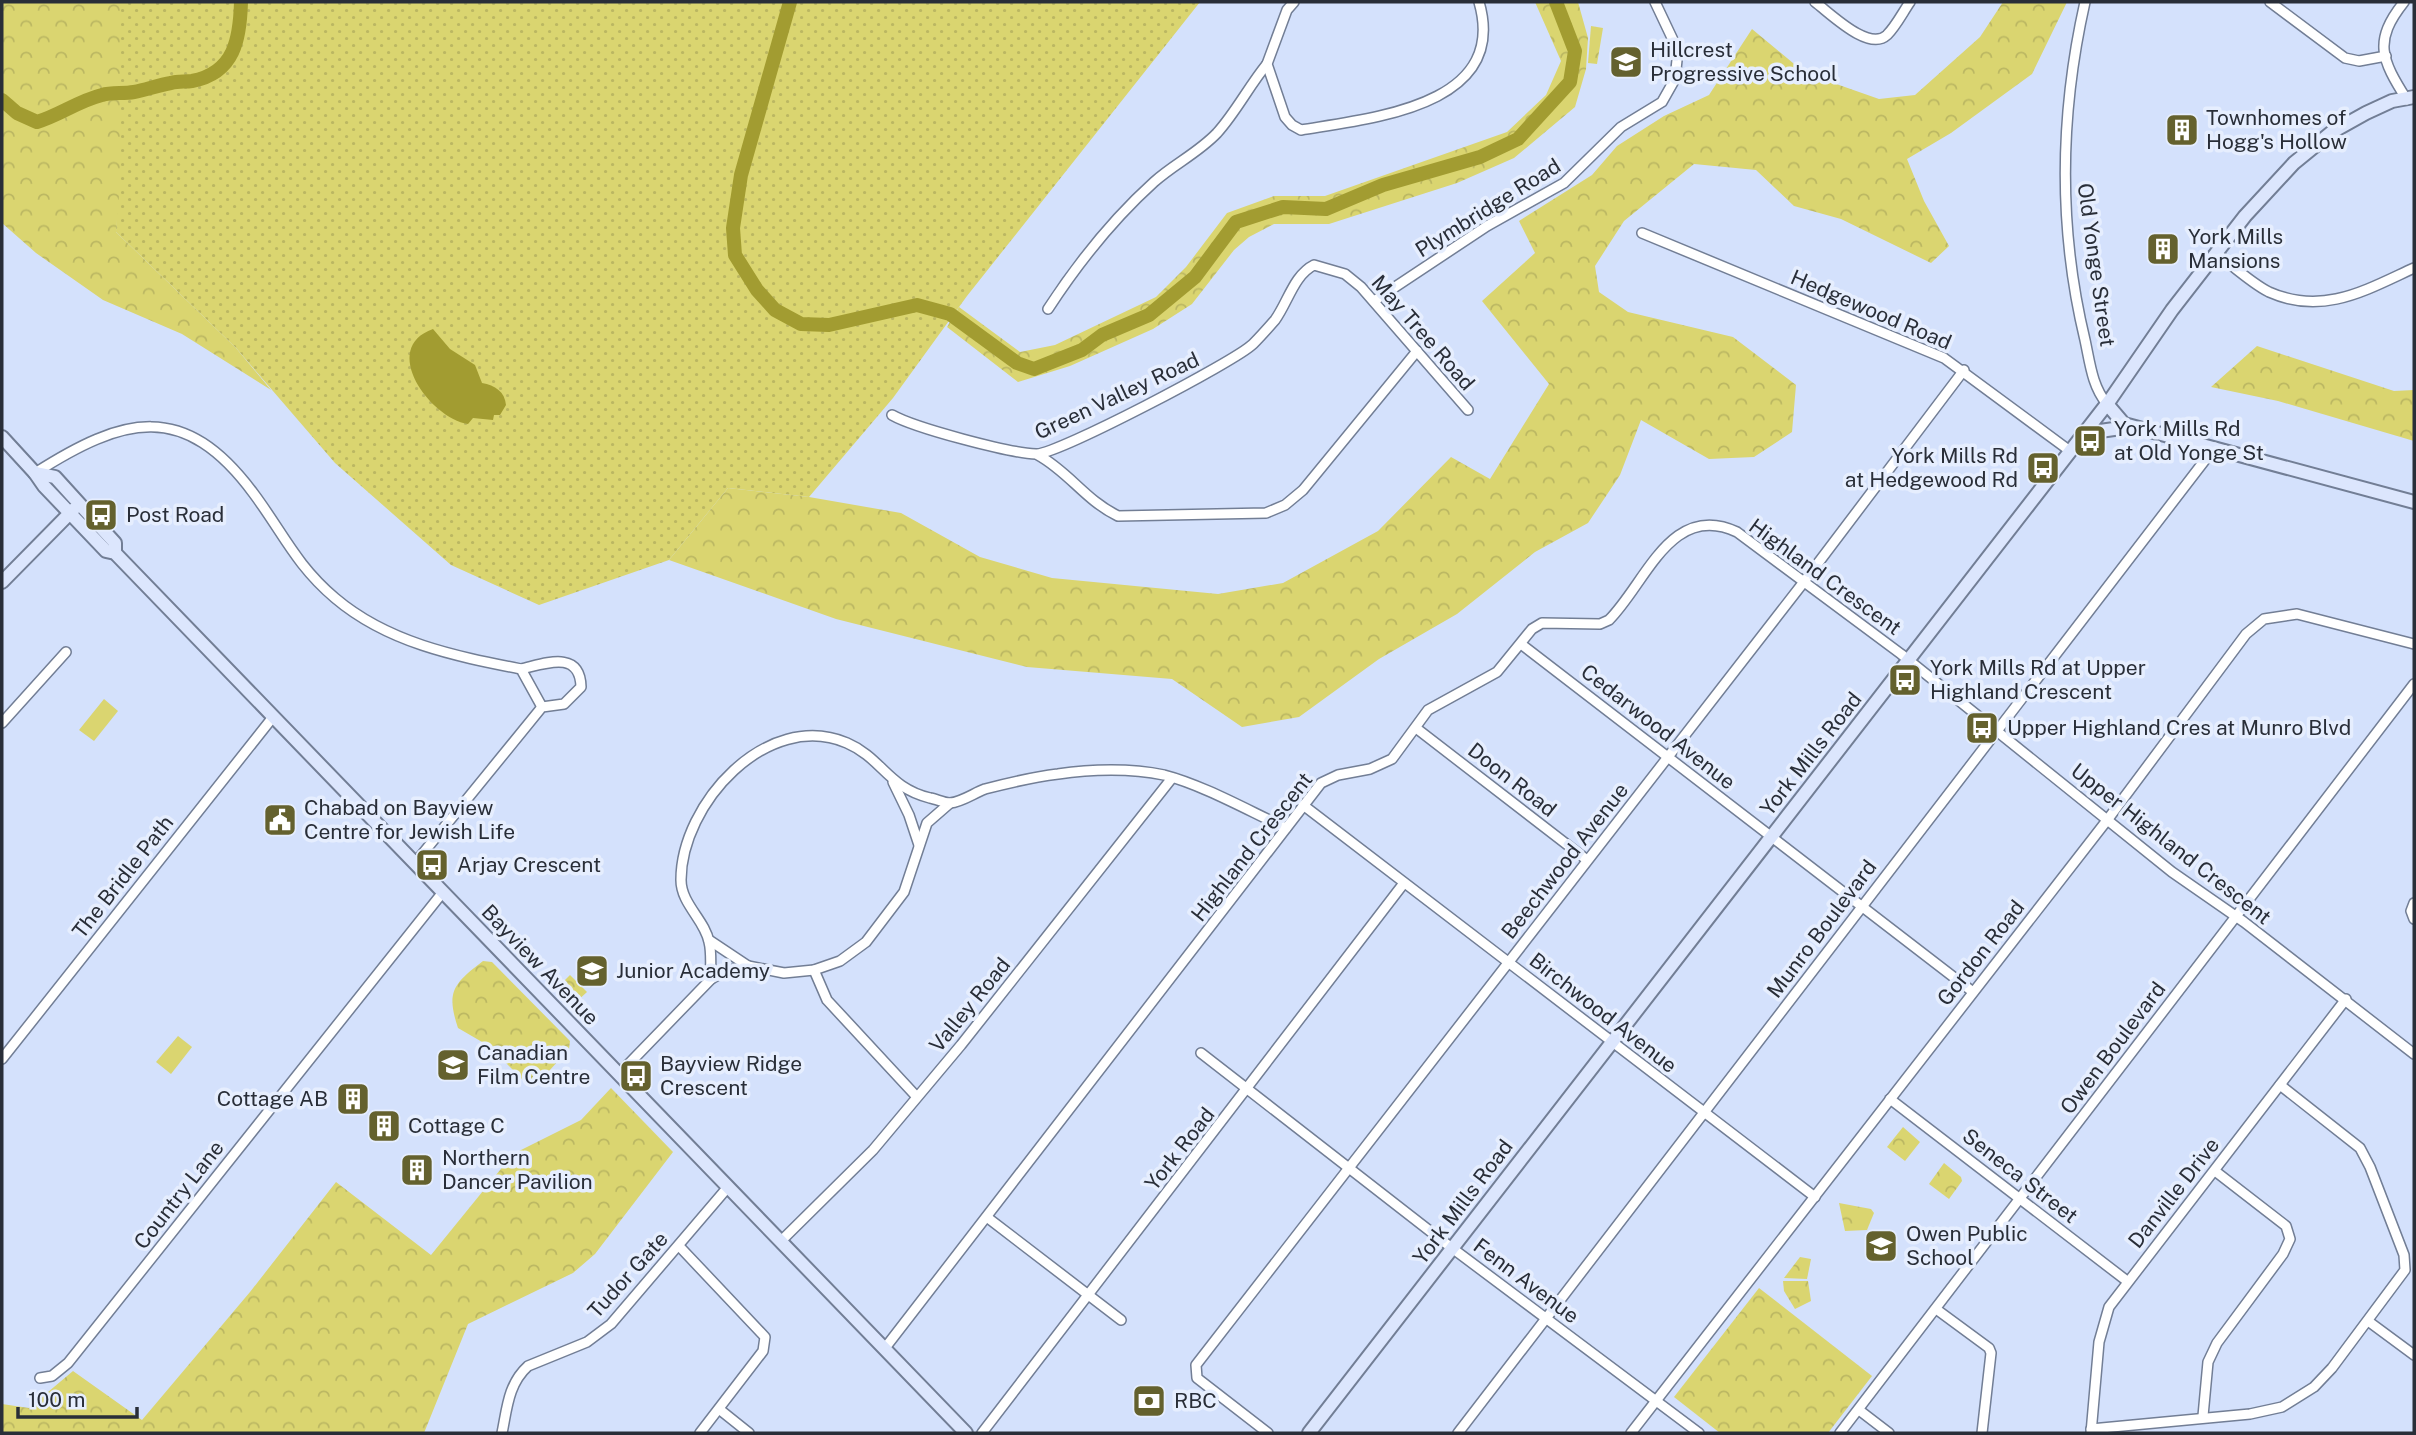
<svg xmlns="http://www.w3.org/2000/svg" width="2416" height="1435" font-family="'Public Sans',sans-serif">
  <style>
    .grass { fill: url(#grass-dots) }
    .forest { fill: url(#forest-crowns) }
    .pitch { fill: #dad570 }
    .water { fill: #a29c31 }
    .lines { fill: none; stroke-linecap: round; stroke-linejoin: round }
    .river { stroke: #a29c31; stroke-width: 14 }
    .street-casing { stroke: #727e95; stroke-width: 12 }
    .secondary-casing { stroke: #727e95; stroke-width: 16 }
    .street { stroke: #fff; stroke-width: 9 }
    .secondary { stroke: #dce6fd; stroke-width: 12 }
    .labels { text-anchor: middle; stroke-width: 7; stroke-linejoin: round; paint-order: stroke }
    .poi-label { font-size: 21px; fill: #292e38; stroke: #e6eefe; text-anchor: start }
    .street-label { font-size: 21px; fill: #292e38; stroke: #e6eefe }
  </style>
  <defs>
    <pattern id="grass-dots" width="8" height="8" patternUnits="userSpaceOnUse" patternTransform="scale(1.75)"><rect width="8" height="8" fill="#dad570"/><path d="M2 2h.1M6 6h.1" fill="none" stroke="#bbb762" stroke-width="1.8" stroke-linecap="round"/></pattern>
    <pattern id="forest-crowns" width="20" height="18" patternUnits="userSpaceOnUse" patternTransform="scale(1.75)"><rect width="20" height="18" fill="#dad570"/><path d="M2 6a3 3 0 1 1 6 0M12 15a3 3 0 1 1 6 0" fill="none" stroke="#bbb762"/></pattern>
  </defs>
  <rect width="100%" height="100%" fill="#d4e1fc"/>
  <!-- grass -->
  <polygon class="grass" points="121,2 1200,2 967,296 893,398 809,497 728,488 669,560 539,605 451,565 335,463 236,348 116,232"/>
  <!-- forest -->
  <g class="forest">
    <polygon points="2,2 121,2 121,171 116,232 236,348 271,390 182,334 103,300 36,253 2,223"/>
    <polygon points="1535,2 1578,2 1588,38 1586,69 1575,107 1514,158 1457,183 1329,224 1274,224 1249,237 1234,250 1192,304 1153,329 1070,366 1018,382 947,327 959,307 1020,352 1055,345 1156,297 1186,267 1227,213 1274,196 1325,196 1507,132 1546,95 1561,61"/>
    <polygon points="2003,2 2067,2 2032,74 1951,133 1907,159 1924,201 1949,246 1931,263 1841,219 1794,206 1756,170 1694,164 1624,221 1595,266 1599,292 1628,312 1733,337 1796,385 1792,432 1754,457 1709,459 1641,420 1620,475 1588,523 1535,552 1457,614 1379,659 1299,717 1242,727 1172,679 1027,667 836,619 669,560 728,488 809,497 901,513 980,557 1052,578 1218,594 1283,583 1378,531 1451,457 1490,479 1549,384 1482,301 1535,253 1519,221 1592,175 1617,146 1664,116 1709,95 1752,29 1805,73 1879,99 1915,95 1980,37"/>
    <polygon points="1591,26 1603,28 1597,64 1588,63"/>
    <polygon points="2257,346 2394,391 2414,390 2414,441 2278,401 2211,387"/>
    <path d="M 483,961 L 492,962 L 570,1041 L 569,1049 L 539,1082 L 532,1084 L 525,1082 L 489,1046 L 458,1028 C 446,992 453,984 483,961 Z"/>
    <polygon points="570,975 587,992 575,1003 562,990 565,987 562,983"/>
    <polygon points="611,1088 673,1152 595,1254 573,1273 468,1324 424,1433 2,1433 2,1404 29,1408 73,1371 142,1420 250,1292 336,1182 431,1255 513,1154 581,1120"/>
    <polygon points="1903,1127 1920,1142 1905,1161 1887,1147"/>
    <polygon points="1944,1163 1961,1177 1962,1181 1949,1199 1929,1184"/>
    <polygon points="1839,1203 1871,1209 1874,1213 1867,1230 1845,1231"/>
    <polygon points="1800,1257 1811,1259 1807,1279 1784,1278"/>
    <polygon points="1783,1281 1808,1281 1811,1301 1795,1309 1784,1291"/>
    <polygon points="1759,1288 1872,1376 1828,1433 1720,1433 1674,1397"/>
  </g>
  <!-- pitch -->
  <g class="pitch">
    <polygon points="104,699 118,711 94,741 79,730"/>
    <polygon points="178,1036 192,1047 171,1074 156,1062"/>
  </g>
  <!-- water -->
  <path class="water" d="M 433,329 L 450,349 L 475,365 L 482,383 C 495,385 505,392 506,405 L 500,415 L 494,415 L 493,420 L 473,418 L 468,424 C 430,418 379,348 433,329 Z"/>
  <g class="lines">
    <!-- river -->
    <g class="river">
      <polyline points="790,2 741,175 733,228 735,255 757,290 775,310 801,324 829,325 917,305 950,314 1017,363 1034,369 1082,350 1102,335 1149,315 1195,277 1236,222 1283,207 1326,209 1383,185 1480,157 1518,139 1570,82 1575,51 1556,2"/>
      <path d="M 2,100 L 17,113 L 37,122 C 60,115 78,101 102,95 C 112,92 123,94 134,92 C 146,90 158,85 171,83 C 178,81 185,82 192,81 C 235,73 240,38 241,2"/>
    </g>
    <defs>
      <g id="street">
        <path d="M 1294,2 L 1287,10 L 1267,64 L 1285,117 L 1292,125 L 1301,130 C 1373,118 1509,106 1479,2"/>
        <path d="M 1815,2 C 1831,14 1869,52 1887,35 C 1896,26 1903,12 1910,2"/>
        <path d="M 2085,2 C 2060,113 2058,228 2085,340 C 2090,363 2092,386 2107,404"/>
        <polyline points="2270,2 2345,58 2359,61 2386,56"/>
        <path d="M 2404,2 C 2373,41 2381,59 2407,100"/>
        <polyline points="1642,233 1944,358 2070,451"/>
        <path d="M 2216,253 C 2232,265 2251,283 2269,292 C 2323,316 2366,290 2414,268"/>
        <polyline points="1374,301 1487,226 1564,183 1621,127 1662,102 1675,79 1677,60 1673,40 1655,2"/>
        <path d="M 1048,309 C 1078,263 1113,219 1154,182 C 1174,164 1198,153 1217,133 C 1236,112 1249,86 1267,64"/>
        <path d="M 892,415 C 915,428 1009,453 1036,454 C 1056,455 1236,361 1253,344 C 1261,336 1268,328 1275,320 C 1288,302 1294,275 1314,265 L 1345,274 L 1361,287 L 1468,410"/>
        <path d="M 1038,455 C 1069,472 1085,500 1118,516 L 1266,513 L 1285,505 L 1303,490 L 1417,351"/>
        <path d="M 35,473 C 123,417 184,399 254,494 C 283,533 296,565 335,598 C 388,643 455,656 521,669 L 542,707"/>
        <polyline points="1521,644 1973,992"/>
        <polyline points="2,723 66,652"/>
        <polyline points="1416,728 1587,860"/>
        <polyline points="893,782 909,815 919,845"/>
        <polyline points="1303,805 1815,1197"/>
        <path d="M 415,863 L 542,707 L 564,704 L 581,687 C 580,649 544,664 521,669"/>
        <polyline points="2414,903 2411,911 2414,919"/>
        <polyline points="709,940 748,966"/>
        <polyline points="814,970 827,1000 916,1096"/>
        <polyline points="711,979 725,971 748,966 784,973 814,970 840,961 866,942 904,892 927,823 950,803"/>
        <polyline points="1201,1053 1444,1242 1699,1433"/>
        <polyline points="2,1059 273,717"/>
        <path d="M 619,1074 L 711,979 C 710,967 712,953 709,942 C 705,920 681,904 681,880 C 681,804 767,709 847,743 C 882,758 888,788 930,798 C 936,799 944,803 950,803 C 962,802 974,793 985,789 C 1008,783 1034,777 1058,774 C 1091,769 1131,768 1164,775 C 1203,785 1249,811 1286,828"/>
        <polyline points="1890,1099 2127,1281"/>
        <polyline points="988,1218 1121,1320"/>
        <polyline points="781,1241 873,1150 961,1045 1172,778"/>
        <polyline points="679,1246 765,1337 763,1351 700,1433"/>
        <polyline points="1936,1309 1989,1348 1991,1353 1982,1433"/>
        <polyline points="2368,1321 2414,1355"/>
        <path d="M 885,1348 L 1321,783 L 1338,775 L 1370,769 L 1392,759 L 1428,710 L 1497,672 L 1532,629 L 1542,623 L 1600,624 L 1609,620 C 1646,583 1671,501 1737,532 L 1901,654 L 2172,872 L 2244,922 L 2414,1054"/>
        <polyline points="40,1378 52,1376 68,1363 443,892"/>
        <polyline points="719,1409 749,1433"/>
        <polyline points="1859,1410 1889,1433"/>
        <polyline points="2203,1416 2208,1362 2217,1343 2283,1254 2290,1239 2286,1226 2215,1171"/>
        <polyline points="2091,1429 2250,1414 2282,1407 2314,1387 2332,1368 2405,1270 2404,1255 2370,1167 2360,1148 2280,1085"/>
        <path d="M 502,1433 C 507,1409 508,1384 528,1366 L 587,1342 L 611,1324 L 728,1187"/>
        <polyline points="982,1433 1404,883"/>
        <polyline points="1268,1433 1197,1378 1196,1365 1803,583 1964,370"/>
        <polyline points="1458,1433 2215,447"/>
        <polyline points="1631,1433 2108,819 2246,634 2264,619 2297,614 2414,644"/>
        <polyline points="1840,1433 2414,684"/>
        <polyline points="2091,1433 2099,1342 2109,1307 2346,999"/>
      </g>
      <g id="secondary">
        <polyline points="2107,404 2124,424 2414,502"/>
        <polyline points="2,437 35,473 44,486 106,551 115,553 966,1433"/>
        <polyline points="2082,439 2100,431 2128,427"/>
        <polyline points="35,473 55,477 115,543 115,553"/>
        <polyline points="2,582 74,509"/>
        <polyline points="1309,1433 2110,400 2172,310 2245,216 2294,163 2332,132 2366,113 2392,101 2414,97"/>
      </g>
    </defs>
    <!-- street casing -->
    <use href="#street" class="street-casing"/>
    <!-- secondary casing -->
    <use href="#secondary" class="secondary-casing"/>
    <!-- street -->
    <use href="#street" class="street"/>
    <!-- secondary -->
    <use href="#secondary" class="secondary"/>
  </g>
  <!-- icons -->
  <defs>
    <symbol id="school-square" viewBox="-11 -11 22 22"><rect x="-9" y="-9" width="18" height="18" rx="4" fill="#64612e" stroke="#e6eefe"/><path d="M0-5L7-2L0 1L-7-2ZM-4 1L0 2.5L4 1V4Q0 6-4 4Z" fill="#fff"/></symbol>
    <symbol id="building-square" viewBox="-11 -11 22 22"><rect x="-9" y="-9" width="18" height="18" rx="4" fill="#64612e" stroke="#e6eefe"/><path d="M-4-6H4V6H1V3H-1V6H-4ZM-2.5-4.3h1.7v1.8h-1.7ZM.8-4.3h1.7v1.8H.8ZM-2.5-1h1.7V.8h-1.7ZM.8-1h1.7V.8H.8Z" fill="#fff"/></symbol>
    <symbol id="bus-square" viewBox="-11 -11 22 22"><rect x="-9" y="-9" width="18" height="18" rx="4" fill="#64612e" stroke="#e6eefe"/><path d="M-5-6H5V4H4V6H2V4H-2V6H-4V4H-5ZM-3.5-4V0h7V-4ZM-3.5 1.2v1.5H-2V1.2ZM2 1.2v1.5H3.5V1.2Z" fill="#fff"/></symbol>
    <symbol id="civic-square" viewBox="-11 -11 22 22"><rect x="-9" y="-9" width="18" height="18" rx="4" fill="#64612e" stroke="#e6eefe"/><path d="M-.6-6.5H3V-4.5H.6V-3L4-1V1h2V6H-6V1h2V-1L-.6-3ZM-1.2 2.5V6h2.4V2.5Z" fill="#fff"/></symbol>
    <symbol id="university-square" viewBox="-11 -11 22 22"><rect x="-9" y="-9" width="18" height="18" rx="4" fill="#64612e" stroke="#e6eefe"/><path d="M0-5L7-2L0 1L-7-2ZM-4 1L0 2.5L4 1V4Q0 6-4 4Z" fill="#fff"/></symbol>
    <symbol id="bank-square" viewBox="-11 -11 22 22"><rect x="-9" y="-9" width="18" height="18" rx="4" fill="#64612e" stroke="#e6eefe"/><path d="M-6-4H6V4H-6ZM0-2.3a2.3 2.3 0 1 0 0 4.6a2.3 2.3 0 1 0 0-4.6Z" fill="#fff"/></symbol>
  </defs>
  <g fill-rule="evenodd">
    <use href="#school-square" x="1607" y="43" width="38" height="38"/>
    <use href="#building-square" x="2163" y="111" width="38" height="38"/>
    <use href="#building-square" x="2144" y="230" width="38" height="38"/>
    <use href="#bus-square" x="2071" y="422" width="38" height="38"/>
    <use href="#bus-square" x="2024" y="449" width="38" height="38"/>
    <use href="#bus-square" x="82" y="496" width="38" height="38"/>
    <use href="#bus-square" x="1886" y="661" width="38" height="38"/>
    <use href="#bus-square" x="1963" y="709" width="38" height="38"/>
    <use href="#civic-square" x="261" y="801" width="38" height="38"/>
    <use href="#bus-square" x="413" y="846" width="38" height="38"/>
    <use href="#school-square" x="573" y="952" width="38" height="38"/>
    <use href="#university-square" x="434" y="1046" width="38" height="38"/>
    <use href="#bus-square" x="617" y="1057" width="38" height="38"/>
    <use href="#building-square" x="334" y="1080" width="38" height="38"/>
    <use href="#building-square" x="365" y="1107" width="38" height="38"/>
    <use href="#building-square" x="398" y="1151" width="38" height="38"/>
    <use href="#school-square" x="1862" y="1227" width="38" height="38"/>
    <use href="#bank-square" x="1130" y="1382" width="38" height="38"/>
  </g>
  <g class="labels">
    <!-- poi labels -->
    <g class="poi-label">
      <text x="1650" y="57">Hillcrest<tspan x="1650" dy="24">Progressive School</tspan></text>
      <text x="2206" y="125">Townhomes of<tspan x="2206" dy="24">Hogg's Hollow</tspan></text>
      <text x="2188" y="244">York Mills<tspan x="2188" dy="24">Mansions</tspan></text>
      <text x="2114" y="436">York Mills Rd<tspan x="2114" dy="24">at Old Yonge St</tspan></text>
      <text x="2018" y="463" text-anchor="end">York Mills Rd<tspan x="2018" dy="24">at Hedgewood Rd</tspan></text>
      <text x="126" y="522">Post Road</text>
      <text x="1930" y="675">York Mills Rd at Upper<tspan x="1930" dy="24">Highland Crescent</tspan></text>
      <text x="2007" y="735">Upper Highland Cres at Munro Blvd</text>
      <text x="304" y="815">Chabad on Bayview<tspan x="304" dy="24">Centre for Jewish Life</tspan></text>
      <text x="457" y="872">Arjay Crescent</text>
      <text x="616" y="978">Junior Academy</text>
      <text x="477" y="1060">Canadian<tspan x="477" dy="24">Film Centre</tspan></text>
      <text x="660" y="1071">Bayview Ridge<tspan x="660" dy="24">Crescent</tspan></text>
      <text x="328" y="1106" text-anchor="end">Cottage AB</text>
      <text x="408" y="1133">Cottage C</text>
      <text x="442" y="1165">Northern<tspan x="442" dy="24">Dancer Pavilion</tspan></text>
      <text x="1906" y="1241">Owen Public<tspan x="1906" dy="24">School</tspan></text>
      <text x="1174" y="1408">RBC</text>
    </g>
    <!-- street labels -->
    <g class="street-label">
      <text transform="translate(1488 208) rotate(-32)" y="7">Plymbridge Road</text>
      <text transform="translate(2096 265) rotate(82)" y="7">Old Yonge Street</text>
      <text transform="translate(1871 310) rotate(23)" y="7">Hedgewood Road</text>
      <text transform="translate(1423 333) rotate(49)" y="7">May Tree Road</text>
      <text transform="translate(1117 396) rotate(-25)" y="7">Green Valley Road</text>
      <text transform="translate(1825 577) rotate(36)" y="7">Highland Crescent</text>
      <text transform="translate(1658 727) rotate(38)" y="7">Cedarwood Avenue</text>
      <text transform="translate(1811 754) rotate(-52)" y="7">York Mills Road</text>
      <text transform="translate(1512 780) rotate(38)" y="7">Doon Road</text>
      <text transform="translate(2171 844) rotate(38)" y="7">Upper Highland Crescent</text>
      <text transform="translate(1252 847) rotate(-52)" y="7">Highland Crescent</text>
      <text transform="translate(1565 861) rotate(-52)" y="7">Beechwood Avenue</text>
      <text transform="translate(123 877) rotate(-52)" y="7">The Bridle Path</text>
      <text transform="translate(1822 929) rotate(-53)" y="7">Munro Boulevard</text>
      <text transform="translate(1981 953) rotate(-52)" y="7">Gordon Road</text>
      <text transform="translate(540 965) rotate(46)" y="7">Bayview Avenue</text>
      <text transform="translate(970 1005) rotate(-51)" y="7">Valley Road</text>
      <text transform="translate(1603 1013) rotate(38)" y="7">Birchwood Avenue</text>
      <text transform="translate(2113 1048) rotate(-53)" y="7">Owen Boulevard</text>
      <text transform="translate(1180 1149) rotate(-52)" y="7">York Road</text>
      <text transform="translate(2020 1176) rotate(38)" y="7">Seneca Street</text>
      <text transform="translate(2174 1193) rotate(-52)" y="7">Danville Drive</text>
      <text transform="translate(179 1195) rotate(-52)" y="7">Country Lane</text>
      <text transform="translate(1463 1202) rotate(-53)" y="7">York Mills Road</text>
      <text transform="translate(628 1275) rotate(-48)" y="7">Tudor Gate</text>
      <text transform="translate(1526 1281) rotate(37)" y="7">Fenn Avenue</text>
    </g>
  </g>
  <!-- border -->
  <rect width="2416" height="1435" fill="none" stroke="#292e38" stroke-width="7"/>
  <!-- scale -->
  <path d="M18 1407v10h119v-10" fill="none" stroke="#292e38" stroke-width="3.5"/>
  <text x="28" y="1407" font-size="21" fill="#292e38" stroke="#e6eefe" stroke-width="5" paint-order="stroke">100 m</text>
</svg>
